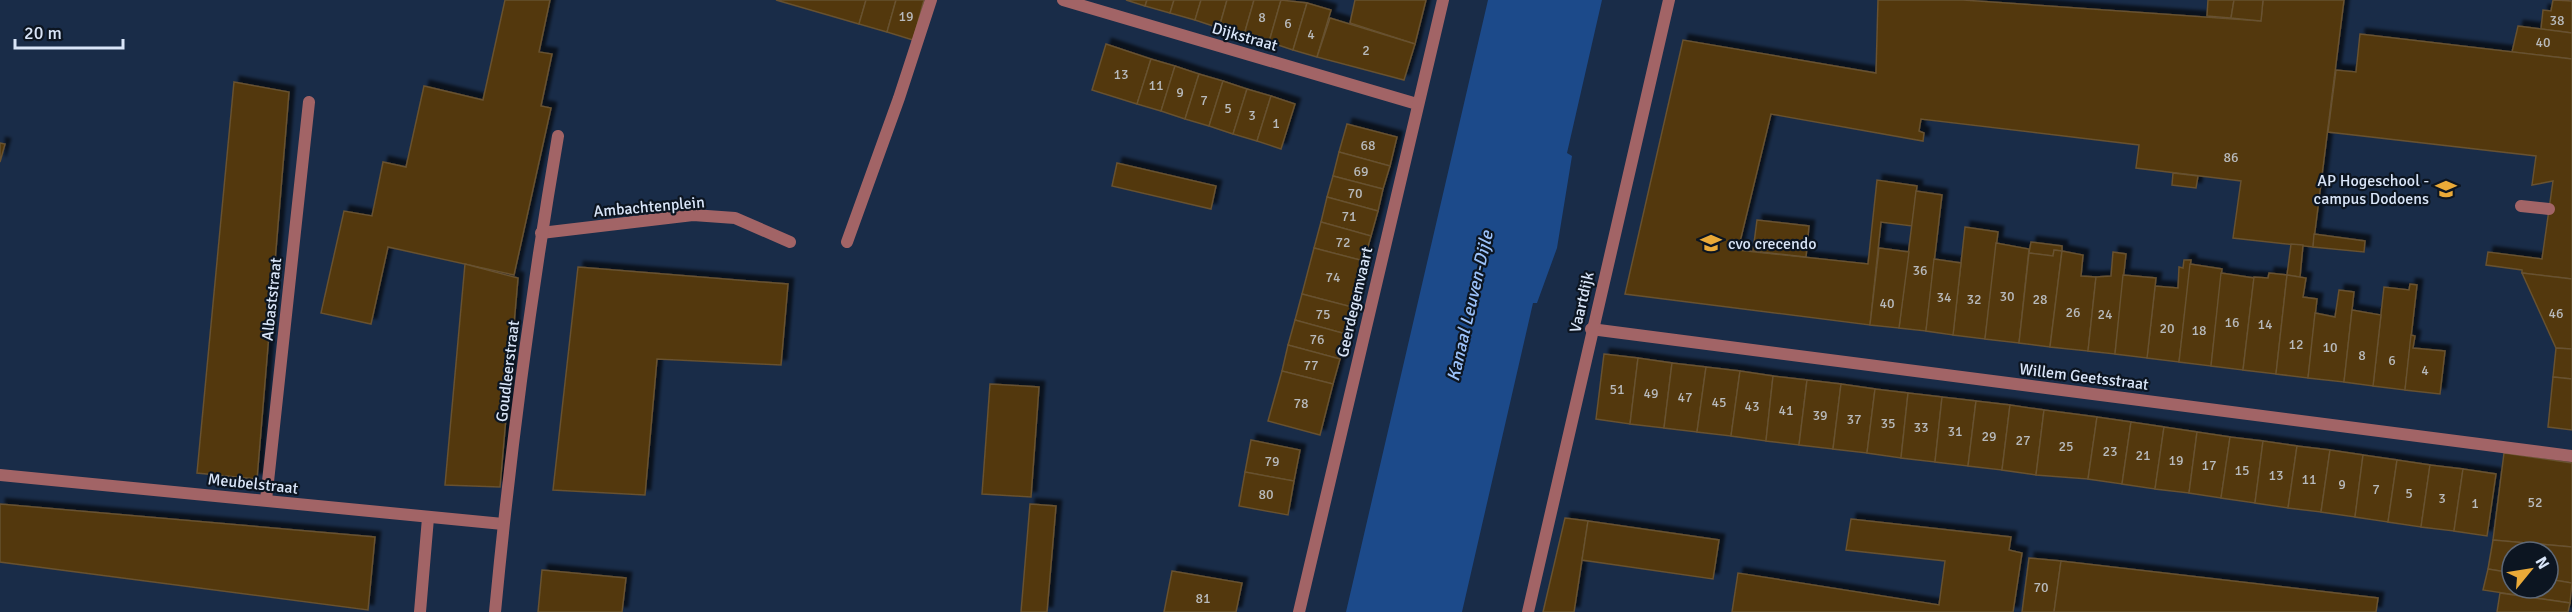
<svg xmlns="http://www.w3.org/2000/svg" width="2572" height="612" font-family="Signika,sans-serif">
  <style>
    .water { fill: #1c4a8a }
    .building { fill: #533908; stroke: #675130; stroke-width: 1.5; filter: url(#shadow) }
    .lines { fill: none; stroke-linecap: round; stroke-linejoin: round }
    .service { stroke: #a26466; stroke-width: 12 }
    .minor { stroke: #a26466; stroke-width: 12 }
    .labels { text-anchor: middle; stroke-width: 4.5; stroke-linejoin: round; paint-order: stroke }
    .number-label { font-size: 14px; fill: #b8babc }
    .street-label { font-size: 16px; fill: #d9e5f8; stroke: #0c1521 }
    .poi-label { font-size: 16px; fill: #d9e5f8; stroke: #0c1521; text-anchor: end }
    .water-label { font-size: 18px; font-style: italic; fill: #9cc2fa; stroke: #0c1521 }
  </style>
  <defs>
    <filter id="shadow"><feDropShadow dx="5.5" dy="-5.5" stdDeviation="1.5" flood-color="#0009"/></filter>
  </defs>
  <rect width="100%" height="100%" fill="#192c48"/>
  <!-- water -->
  <polygon class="water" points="1488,0 1602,0 1567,153 1572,156 1557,248 1537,303 1533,303 1462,612 1346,612"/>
  <!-- building -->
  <g class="building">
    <polygon points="505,0 550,0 539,52 552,54 541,106 551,108 514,275 388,247 371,324 321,313 344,211 372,216 383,162 406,167 424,86 483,100"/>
    <polygon points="776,0 866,0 859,24"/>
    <polygon points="866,0 896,0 887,32 859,24"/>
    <polygon points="896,0 924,0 913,40 887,32"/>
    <polygon points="1126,0 1147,0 1145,6"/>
    <polygon points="1147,0 1174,0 1170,13 1145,6"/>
    <polygon points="1174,0 1201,0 1195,20 1170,13"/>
    <polygon points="1201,0 1227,0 1219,28 1195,20"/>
    <polygon points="1227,0 1254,0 1244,35 1219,28"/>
    <polygon points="1254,0 1281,0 1269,42 1244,35"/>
    <polygon points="1281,0 1307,3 1293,50 1269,42"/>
    <polygon points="1355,0 1426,0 1415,44 1350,23"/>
    <polygon points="1878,0 1963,0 2261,21 2263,0 2344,0 2313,247 2233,238 2241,181 2136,168 2139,145 1921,119 1919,131 1924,133 1923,141 1771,114 1738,250 1868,264 1877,180 1917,186 1912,226 1881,222 1870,325 1625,294 1683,40 1876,73"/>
    <polygon points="2208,0 2234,0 2231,18 2207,16"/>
    <polygon points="2234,0 2263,0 2261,21 2231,18"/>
    <polygon points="2553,0 2572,1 2572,33 2541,29 2543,10 2551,11"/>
    <polygon points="1307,3 1331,10 1317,57 1293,50"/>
    <polygon points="1330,18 1415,44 1404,80 1317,57"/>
    <polygon points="2518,26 2572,33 2572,59 2512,52"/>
    <polygon points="2360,34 2572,59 2572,279 2522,273 2522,270 2486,265 2488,252 2542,259 2553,181 2532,185 2536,156 2328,132 2336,70 2356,72"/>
    <polygon points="1106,44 1151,59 1137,104 1092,90"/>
    <polygon points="1151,59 1175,66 1161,111 1137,104"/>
    <polygon points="1175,66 1199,74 1185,119 1161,111"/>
    <polygon points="1199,74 1223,81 1209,126 1185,119"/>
    <polygon points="1223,81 1247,89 1233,134 1209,126"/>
    <polygon points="234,82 289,92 257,479 197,473"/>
    <polygon points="1247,89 1271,96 1257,141 1233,134"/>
    <polygon points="1271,96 1295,104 1281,149 1257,141"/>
    <polygon points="1347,124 1397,137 1390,166 1339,152"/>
    <polygon points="0,143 5,144 0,162"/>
    <polygon points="1339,152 1390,166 1383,189 1333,176"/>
    <polygon points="1117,163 1216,186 1211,209 1112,186"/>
    <polygon points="2173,173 2198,176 2196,188 2172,185"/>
    <polygon points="1333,176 1383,189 1378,211 1327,197"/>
    <polygon points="1916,191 1942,195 1926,331 1899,328"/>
    <polygon points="1327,197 1378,211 1371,236 1321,222"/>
    <polygon points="1757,220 1809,226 1806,257 1753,251"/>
    <polygon points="1321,222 1371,236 1364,261 1314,248"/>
    <polygon points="1965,227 1998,232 1985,339 1953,335"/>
    <polygon points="2314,234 2365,241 2364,252 2313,247"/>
    <polygon points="2031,242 2062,246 2062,251 2054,250 2053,256 2029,253"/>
    <polygon points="1996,243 2029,249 2019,343 1985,339"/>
    <polygon points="2291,244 2303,245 2300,277 2287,275"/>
    <polygon points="1314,248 1364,261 1352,307 1302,294"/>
    <polygon points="1879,248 1909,252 1899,328 1870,325"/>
    <polygon points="2054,250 2062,251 2050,347 2019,343 2029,253 2053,256"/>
    <polygon points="2062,251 2083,255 2081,276 2096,277 2088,351 2050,347"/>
    <polygon points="2113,252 2126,254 2115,354 2088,351 2096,277 2111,276"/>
    <polygon points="1934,259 1961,263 1953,335 1926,331"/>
    <polygon points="2184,260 2191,260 2179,362 2147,358 2155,286 2178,288 2179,267 2183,268"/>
    <polygon points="465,264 518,278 500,487 445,485"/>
    <polygon points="2190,264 2222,269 2211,366 2179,362"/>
    <polygon points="578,267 788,284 781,365 657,359 645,495 553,490"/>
    <polygon points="2221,273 2254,278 2243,370 2211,366"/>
    <polygon points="2269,273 2287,275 2276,374 2243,370 2254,277 2268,278"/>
    <polygon points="2522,273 2572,279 2572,349 2556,348"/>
    <polygon points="2123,275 2156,278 2147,358 2115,354"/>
    <polygon points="2287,275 2306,278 2303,297 2317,299 2308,378 2276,374"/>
    <polygon points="2410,284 2417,285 2405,390 2373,386 2384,287 2409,290"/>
    <polygon points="2339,290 2354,292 2344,382 2308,378 2315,313 2335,317"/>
    <polygon points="1302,294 1352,307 1346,334 1295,320"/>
    <polygon points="2352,310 2381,315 2373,386 2344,382"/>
    <polygon points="1295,320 1346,334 1340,359 1288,345"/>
    <polygon points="2411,335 2415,336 2413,348 2445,351 2440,394 2405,390"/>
    <polygon points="1288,345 1340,359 1333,384 1282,371"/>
    <polygon points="2556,348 2572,349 2572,379 2553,377"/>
    <polygon points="1604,354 1638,358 1630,424 1596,419"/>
    <polygon points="1638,358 1672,363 1664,428 1630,424"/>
    <polygon points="1672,363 1706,367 1697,432 1664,428"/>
    <polygon points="1706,367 1740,371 1731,436 1697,432"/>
    <polygon points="1282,371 1333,384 1320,435 1268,421"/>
    <polygon points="1740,371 1773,376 1766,441 1731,436"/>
    <polygon points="1773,376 1807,380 1799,445 1766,441"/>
    <polygon points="2553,377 2572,379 2572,430 2548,427"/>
    <polygon points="1807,380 1841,384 1833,449 1799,445"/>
    <polygon points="990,384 1039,387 1031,497 982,494"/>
    <polygon points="1841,384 1875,389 1867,453 1833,449"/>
    <polygon points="1875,389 1908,393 1901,458 1867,453"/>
    <polygon points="1908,393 1942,397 1935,462 1901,458"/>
    <polygon points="1942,397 1976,401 1968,466 1935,462"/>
    <polygon points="1976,401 2010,405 2002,470 1968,466"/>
    <polygon points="2010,405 2044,410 2036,475 2002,470"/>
    <polygon points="2044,410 2097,417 2088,479 2036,475"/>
    <polygon points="2097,417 2131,422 2122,484 2088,479"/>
    <polygon points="2131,422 2164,427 2155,489 2122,484"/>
    <polygon points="2164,427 2197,432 2189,493 2155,489"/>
    <polygon points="2197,432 2230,437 2221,498 2189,493"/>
    <polygon points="2230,437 2263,441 2255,503 2221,498"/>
    <polygon points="1251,440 1300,450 1294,481 1245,472"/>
    <polygon points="2263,441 2297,446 2288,508 2255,503"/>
    <polygon points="2297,446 2330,450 2321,512 2288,508"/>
    <polygon points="2330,450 2363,455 2355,517 2321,512"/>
    <polygon points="2504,453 2572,463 2572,547 2493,540"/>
    <polygon points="2363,455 2397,460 2388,522 2355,517"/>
    <polygon points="2397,460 2430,465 2421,527 2388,522"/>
    <polygon points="2430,465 2463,469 2454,531 2421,527"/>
    <polygon points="2463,469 2496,474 2487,536 2454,531"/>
    <polygon points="1245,472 1294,481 1288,515 1239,506"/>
    <polygon points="0,504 375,537 368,610 0,562"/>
    <polygon points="1030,504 1056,506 1047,612 1021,612"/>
    <polygon points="1565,518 1588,521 1574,612 1543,612"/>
    <polygon points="1851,519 2011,537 2009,550 2022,553 2013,612 1732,612 1738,573 1939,605 1945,561 1846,550"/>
    <polygon points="1588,521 1719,540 1713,579 1582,560"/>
    <polygon points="2493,540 2572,547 2572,583 2548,579 2548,552 2512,552 2512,573 2488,569"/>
    <polygon points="2029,558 2061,561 2054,612 2022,612"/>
    <polygon points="2061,561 2378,598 2376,612 2054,612"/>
    <polygon points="2488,569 2512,573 2512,588 2548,588 2548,579 2572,583 2570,603 2483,590"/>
    <polygon points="542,570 626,578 622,612 538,612"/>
    <polygon points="1172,571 1242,583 1236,612 1164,612"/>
    <polygon points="2500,593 2570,603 2568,612 2497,612"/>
  </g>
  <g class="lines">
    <!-- service -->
    <g class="service">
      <polyline points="2521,206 2549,209"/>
      <polyline points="847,242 899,98 931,0"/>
      <polyline points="420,612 428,518"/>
    </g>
    <!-- minor -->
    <g class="minor">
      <polyline points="1063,0 1417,104"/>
      <polyline points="541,233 693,215 735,218 790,242"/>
      <polyline points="1591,329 2572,456"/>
      <polyline points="0,475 503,524"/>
      <polyline points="266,500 309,102"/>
      <path d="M 495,612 C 510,453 531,293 558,136"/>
      <polyline points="1299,612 1443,0"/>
      <polyline points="1528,612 1669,0"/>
    </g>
  </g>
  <!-- icons -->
  <defs>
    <symbol id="university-bare" viewBox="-9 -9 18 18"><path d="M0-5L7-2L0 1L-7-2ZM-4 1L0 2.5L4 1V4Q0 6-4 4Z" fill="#eaaa38" stroke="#0c1521" stroke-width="2.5" paint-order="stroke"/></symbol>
    <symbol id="school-bare" viewBox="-9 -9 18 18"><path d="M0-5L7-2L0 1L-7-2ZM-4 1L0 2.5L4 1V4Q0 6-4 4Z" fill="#eaaa38" stroke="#0c1521" stroke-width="2.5" paint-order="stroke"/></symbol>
  </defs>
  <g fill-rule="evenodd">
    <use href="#university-bare" x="2431" y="174" width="30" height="30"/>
    <use href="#school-bare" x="1696" y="228" width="30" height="30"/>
  </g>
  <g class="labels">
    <!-- number labels -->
    <g class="number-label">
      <text x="906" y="21">19</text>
      <text x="1262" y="22">8</text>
      <text x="2557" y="25">38</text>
      <text x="1288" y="28">6</text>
      <text x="1311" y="39">4</text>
      <text x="2543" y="47">40</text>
      <text x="1366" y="55">2</text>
      <text x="1121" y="79">13</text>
      <text x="1156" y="90">11</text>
      <text x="1180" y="97">9</text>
      <text x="1204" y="105">7</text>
      <text x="1228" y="113">5</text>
      <text x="1252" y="120">3</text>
      <text x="1276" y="128">1</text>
      <text x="1368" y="150">68</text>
      <text x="2231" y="162">86</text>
      <text x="1361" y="176">69</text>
      <text x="1355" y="198">70</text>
      <text x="1349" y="221">71</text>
      <text x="1343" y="247">72</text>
      <text x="1920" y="275">36</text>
      <text x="1333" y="282">74</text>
      <text x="2007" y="301">30</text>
      <text x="1944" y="302">34</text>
      <text x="1974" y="304">32</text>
      <text x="2040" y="304">28</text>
      <text x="1887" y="308">40</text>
      <text x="2073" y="317">26</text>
      <text x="2556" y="318">46</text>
      <text x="1323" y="319">75</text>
      <text x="2105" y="319">24</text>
      <text x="2232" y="327">16</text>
      <text x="2265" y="329">14</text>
      <text x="2167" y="333">20</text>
      <text x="2199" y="335">18</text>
      <text x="1317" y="344">76</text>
      <text x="2296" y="349">12</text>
      <text x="2330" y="352">10</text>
      <text x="2362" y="360">8</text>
      <text x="2392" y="365">6</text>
      <text x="1311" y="370">77</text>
      <text x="2425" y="375">4</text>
      <text x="1617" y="394">51</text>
      <text x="1651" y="398">49</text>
      <text x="1685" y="402">47</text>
      <text x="1719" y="407">45</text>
      <text x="1301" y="408">78</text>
      <text x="1752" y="411">43</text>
      <text x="1786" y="415">41</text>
      <text x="1820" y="420">39</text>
      <text x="1854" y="424">37</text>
      <text x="1888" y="428">35</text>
      <text x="1921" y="432">33</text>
      <text x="1955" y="436">31</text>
      <text x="1989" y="441">29</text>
      <text x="2023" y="445">27</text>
      <text x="2066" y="451">25</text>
      <text x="2110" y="456">23</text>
      <text x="2143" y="460">21</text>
      <text x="2176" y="465">19</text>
      <text x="1272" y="466">79</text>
      <text x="2209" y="470">17</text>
      <text x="2242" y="475">15</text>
      <text x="2276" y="480">13</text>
      <text x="2309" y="484">11</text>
      <text x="2342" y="489">9</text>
      <text x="2376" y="494">7</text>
      <text x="2409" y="498">5</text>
      <text x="1266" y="499">80</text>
      <text x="2442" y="503">3</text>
      <text x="2535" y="507">52</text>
      <text x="2475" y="508">1</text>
      <text x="2041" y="592">70</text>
      <text x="1203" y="603">81</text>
    </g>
    <!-- street labels -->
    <g class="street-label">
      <text transform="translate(1245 36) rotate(16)" y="6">Dijkstraat</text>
      <text transform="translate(649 206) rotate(-5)" y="6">Ambachtenplein</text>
      <text transform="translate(271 299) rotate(-84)" y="6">Albaststraat</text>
      <text transform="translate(1354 302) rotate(-77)" y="6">Geerdegemvaart</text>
      <text transform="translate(1581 302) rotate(-77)" y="6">Vaartdijk</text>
      <text transform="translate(507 371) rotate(-83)" y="6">Goudleerstraat</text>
      <text transform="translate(2084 376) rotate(7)" y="6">Willem Geetsstraat</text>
      <text transform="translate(253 483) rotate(6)" y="6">Meubelstraat</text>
    </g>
    <!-- poi labels -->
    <g class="poi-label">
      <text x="2429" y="186">AP Hogeschool -<tspan x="2429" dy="18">campus Dodoens</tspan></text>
      <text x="1728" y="249" text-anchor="start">cvo crecendo</text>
    </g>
    <!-- water labels -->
    <g class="water-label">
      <text transform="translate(1470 306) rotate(-77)" y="6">Kanaal Leuven-Dijle</text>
    </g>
  </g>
  <!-- north arrow -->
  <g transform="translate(2530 570) rotate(60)"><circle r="28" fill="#0c1521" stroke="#5e6877" stroke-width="1.5"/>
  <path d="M0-4.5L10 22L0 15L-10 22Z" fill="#eaaa38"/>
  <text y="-9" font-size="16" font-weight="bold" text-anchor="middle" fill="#d9e5f8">N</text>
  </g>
  <!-- scale -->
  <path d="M15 39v9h108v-9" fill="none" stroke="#d9e5f8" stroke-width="3"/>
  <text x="24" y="39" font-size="18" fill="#d9e5f8" stroke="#0c1521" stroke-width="4.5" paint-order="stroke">20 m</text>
</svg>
